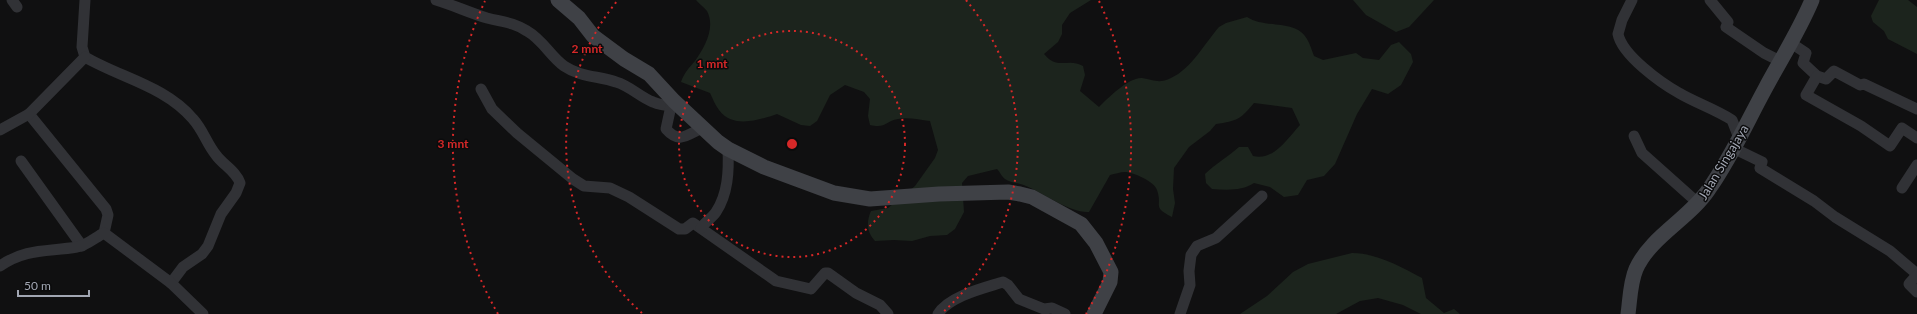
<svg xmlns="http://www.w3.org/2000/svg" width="1917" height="314" font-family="Lato,sans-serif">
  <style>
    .green { fill: #1c241d }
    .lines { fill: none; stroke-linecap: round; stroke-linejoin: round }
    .street { stroke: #313236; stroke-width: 11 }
    .secondary { stroke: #3f4146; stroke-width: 15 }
    .ring { fill: none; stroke: #d62828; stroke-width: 2; stroke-dasharray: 2 4 }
    .labels { text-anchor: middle; stroke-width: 3; stroke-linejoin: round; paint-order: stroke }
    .street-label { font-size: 13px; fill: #a1a6b2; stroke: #0b0b0c }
    .centre { fill: #d62828; stroke: #0b0b0c; stroke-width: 2 }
    .ring-label { font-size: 12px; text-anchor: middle; font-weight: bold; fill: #d62828; stroke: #0b0b0c; stroke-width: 3; stroke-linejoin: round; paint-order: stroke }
  </style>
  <rect width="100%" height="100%" fill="#101011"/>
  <!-- green -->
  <g class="green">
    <path d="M 696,0 L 1091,0 L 1070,13 L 1062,25 L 1062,34 L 1058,42 L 1044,54 C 1058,71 1068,57 1083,66 L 1085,75 L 1080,91 L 1099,107 C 1108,98 1129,77 1142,78 C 1154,80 1159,84 1171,78 C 1191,69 1205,43 1219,27 L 1226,23 L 1247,17 C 1265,29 1296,19 1307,39 C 1310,44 1312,51 1314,56 L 1323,60 L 1356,53 L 1363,58 L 1379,60 L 1391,45 L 1399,42 L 1411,54 L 1413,62 L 1401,85 L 1388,94 L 1372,89 L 1357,114 L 1335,164 L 1324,176 L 1307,180 L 1298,195 L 1284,197 L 1270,187 L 1254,183 C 1242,191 1227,190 1212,189 L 1206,183 L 1205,174 C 1215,164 1228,157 1239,147 L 1248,147 L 1253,156 C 1274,161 1287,139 1300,125 L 1292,108 L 1254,103 C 1241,119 1237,121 1216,124 L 1210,131 L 1189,147 L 1174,168 L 1173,189 L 1175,203 L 1172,217 C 1151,206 1163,207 1157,190 C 1155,182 1133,172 1125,172 C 1120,172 1115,174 1110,175 L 1089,212 C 1070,213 1045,194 1026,186 C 1020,183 1010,183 1005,179 C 1002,177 1000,172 997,169 L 968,176 L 962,183 L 964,212 L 955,229 L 947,235 L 930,236 L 912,241 L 894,240 L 875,241 C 867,233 866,222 871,211 L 888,208 L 915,186 L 935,158 L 938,150 L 930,121 C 920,120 908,117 898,119 C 885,121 886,129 870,125 L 868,116 L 870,99 L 864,92 L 845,85 L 830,95 L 817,121 L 810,126 L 801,125 L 777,114 C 759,120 733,129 719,110 C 715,105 713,99 710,93 L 681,82 C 684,73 689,68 695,61 C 704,48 716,28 707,11 C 704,7 699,4 696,0 Z"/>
    <polygon points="1353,0 1434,0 1409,27 1396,32 1366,15"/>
    <polygon points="1879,0 1908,0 1917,7 1917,54 1888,39 1884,31 1873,22 1871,16"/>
    <path d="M 1352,253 C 1377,253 1401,267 1422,278 L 1426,298 L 1444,313 L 1454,309 L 1460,314 L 1421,314 L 1403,305 L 1378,298 L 1360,301 L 1336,314 L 1240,314 L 1267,296 L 1293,272 L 1308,264 Z"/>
  </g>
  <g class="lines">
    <!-- street -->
    <g class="street">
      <polyline points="12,0 17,7"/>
      <path d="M 85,0 L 82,47 L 85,57 C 121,78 165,86 193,119 C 203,130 207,144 216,155 C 223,165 236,171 240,183 L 236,193 L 221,214 L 208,246 L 202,254 L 183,267 L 171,283"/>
      <path d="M 436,0 C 453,5 470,13 487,18 C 502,22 513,22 527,31 C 543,40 550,56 564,66 C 580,77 599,76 616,82 C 630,86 640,97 653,102 C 662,106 671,106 680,107"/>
      <path d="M 1632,0 L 1622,20 L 1618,34 C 1622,55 1661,83 1679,93 C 1696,103 1715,109 1732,120 L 1739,138"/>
      <polyline points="1710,0 1728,22 1726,27 1764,53 1780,61"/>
      <polyline points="1791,43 1806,53 1803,63 1817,76 1826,79 1834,71 1860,85 1864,84 1917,109"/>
      <polyline points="1817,76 1806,95 1861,126 1890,146 1902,128 1917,138"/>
      <polyline points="481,89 492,109 517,133 573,179 584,186 610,188 629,197 679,229 685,229 693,223 696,225 769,276 776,281 811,289 825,273 828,273 856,293 880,305 888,314"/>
      <path d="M 671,106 L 666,129 C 679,144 687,135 702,128"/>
      <polyline points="29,114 106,209 108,215 104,233"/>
      <polyline points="0,130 29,114 85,57"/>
      <polyline points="1634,136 1642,153 1698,203"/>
      <polyline points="1733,148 1762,162 1760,168 1814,201 1835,217 1890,251 1917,274"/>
      <polyline points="21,161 82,246"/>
      <polyline points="1902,188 1917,165"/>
      <path d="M 701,228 C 705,222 712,218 716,212 C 728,194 729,171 728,149"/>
      <path d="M 0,266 C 26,248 48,252 77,247 C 86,246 96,237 104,233 L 171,283 L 203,314"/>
      <polyline points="1917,275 1909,284 1917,292"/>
      <path d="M 938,314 C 949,296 984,288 1003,282 L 1008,285 L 1019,299 L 1044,309 L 1052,308 L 1065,314"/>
      <polyline points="1180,314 1190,285 1189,271 1191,255 1197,246 1216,238 1262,196"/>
    </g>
    <!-- secondary -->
    <g class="secondary">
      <polyline points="558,0 579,18 593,36 624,59 649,74 674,101 718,142 728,149 764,167 834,193 870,199 939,194 1008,192 1020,194 1032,197 1081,224 1096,243 1111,272 1110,282 1094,314"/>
      <path d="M 1628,314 C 1630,300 1630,283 1636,269 C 1651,236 1689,219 1709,189 C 1731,158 1747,122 1765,89 C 1781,59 1799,31 1812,0"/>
    </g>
  </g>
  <!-- distance rings -->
  <g class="ring">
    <circle cx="792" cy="144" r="113"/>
    <path d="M642 313A226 226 0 0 1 618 0M966 0A226 226 0 0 1 942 313"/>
    <path d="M498 314A339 339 0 0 1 485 1M1099 1A339 339 0 0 1 1086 314"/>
  </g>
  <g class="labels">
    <!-- street labels -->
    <g class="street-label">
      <text transform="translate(1723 162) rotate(-59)" y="5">Jalan Singajaya</text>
    </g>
  </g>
  <circle cx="792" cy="144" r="6" class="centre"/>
  <g class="ring-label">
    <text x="587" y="53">2 mnt</text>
    <text x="712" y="68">1 mnt</text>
    <text x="453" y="148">3 mnt</text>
  </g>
  <!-- scale -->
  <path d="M18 290v6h71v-6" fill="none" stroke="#a1a6b2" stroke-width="2"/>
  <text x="24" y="290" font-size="12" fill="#a1a6b2" stroke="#0b0b0c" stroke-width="3" paint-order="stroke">50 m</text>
</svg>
